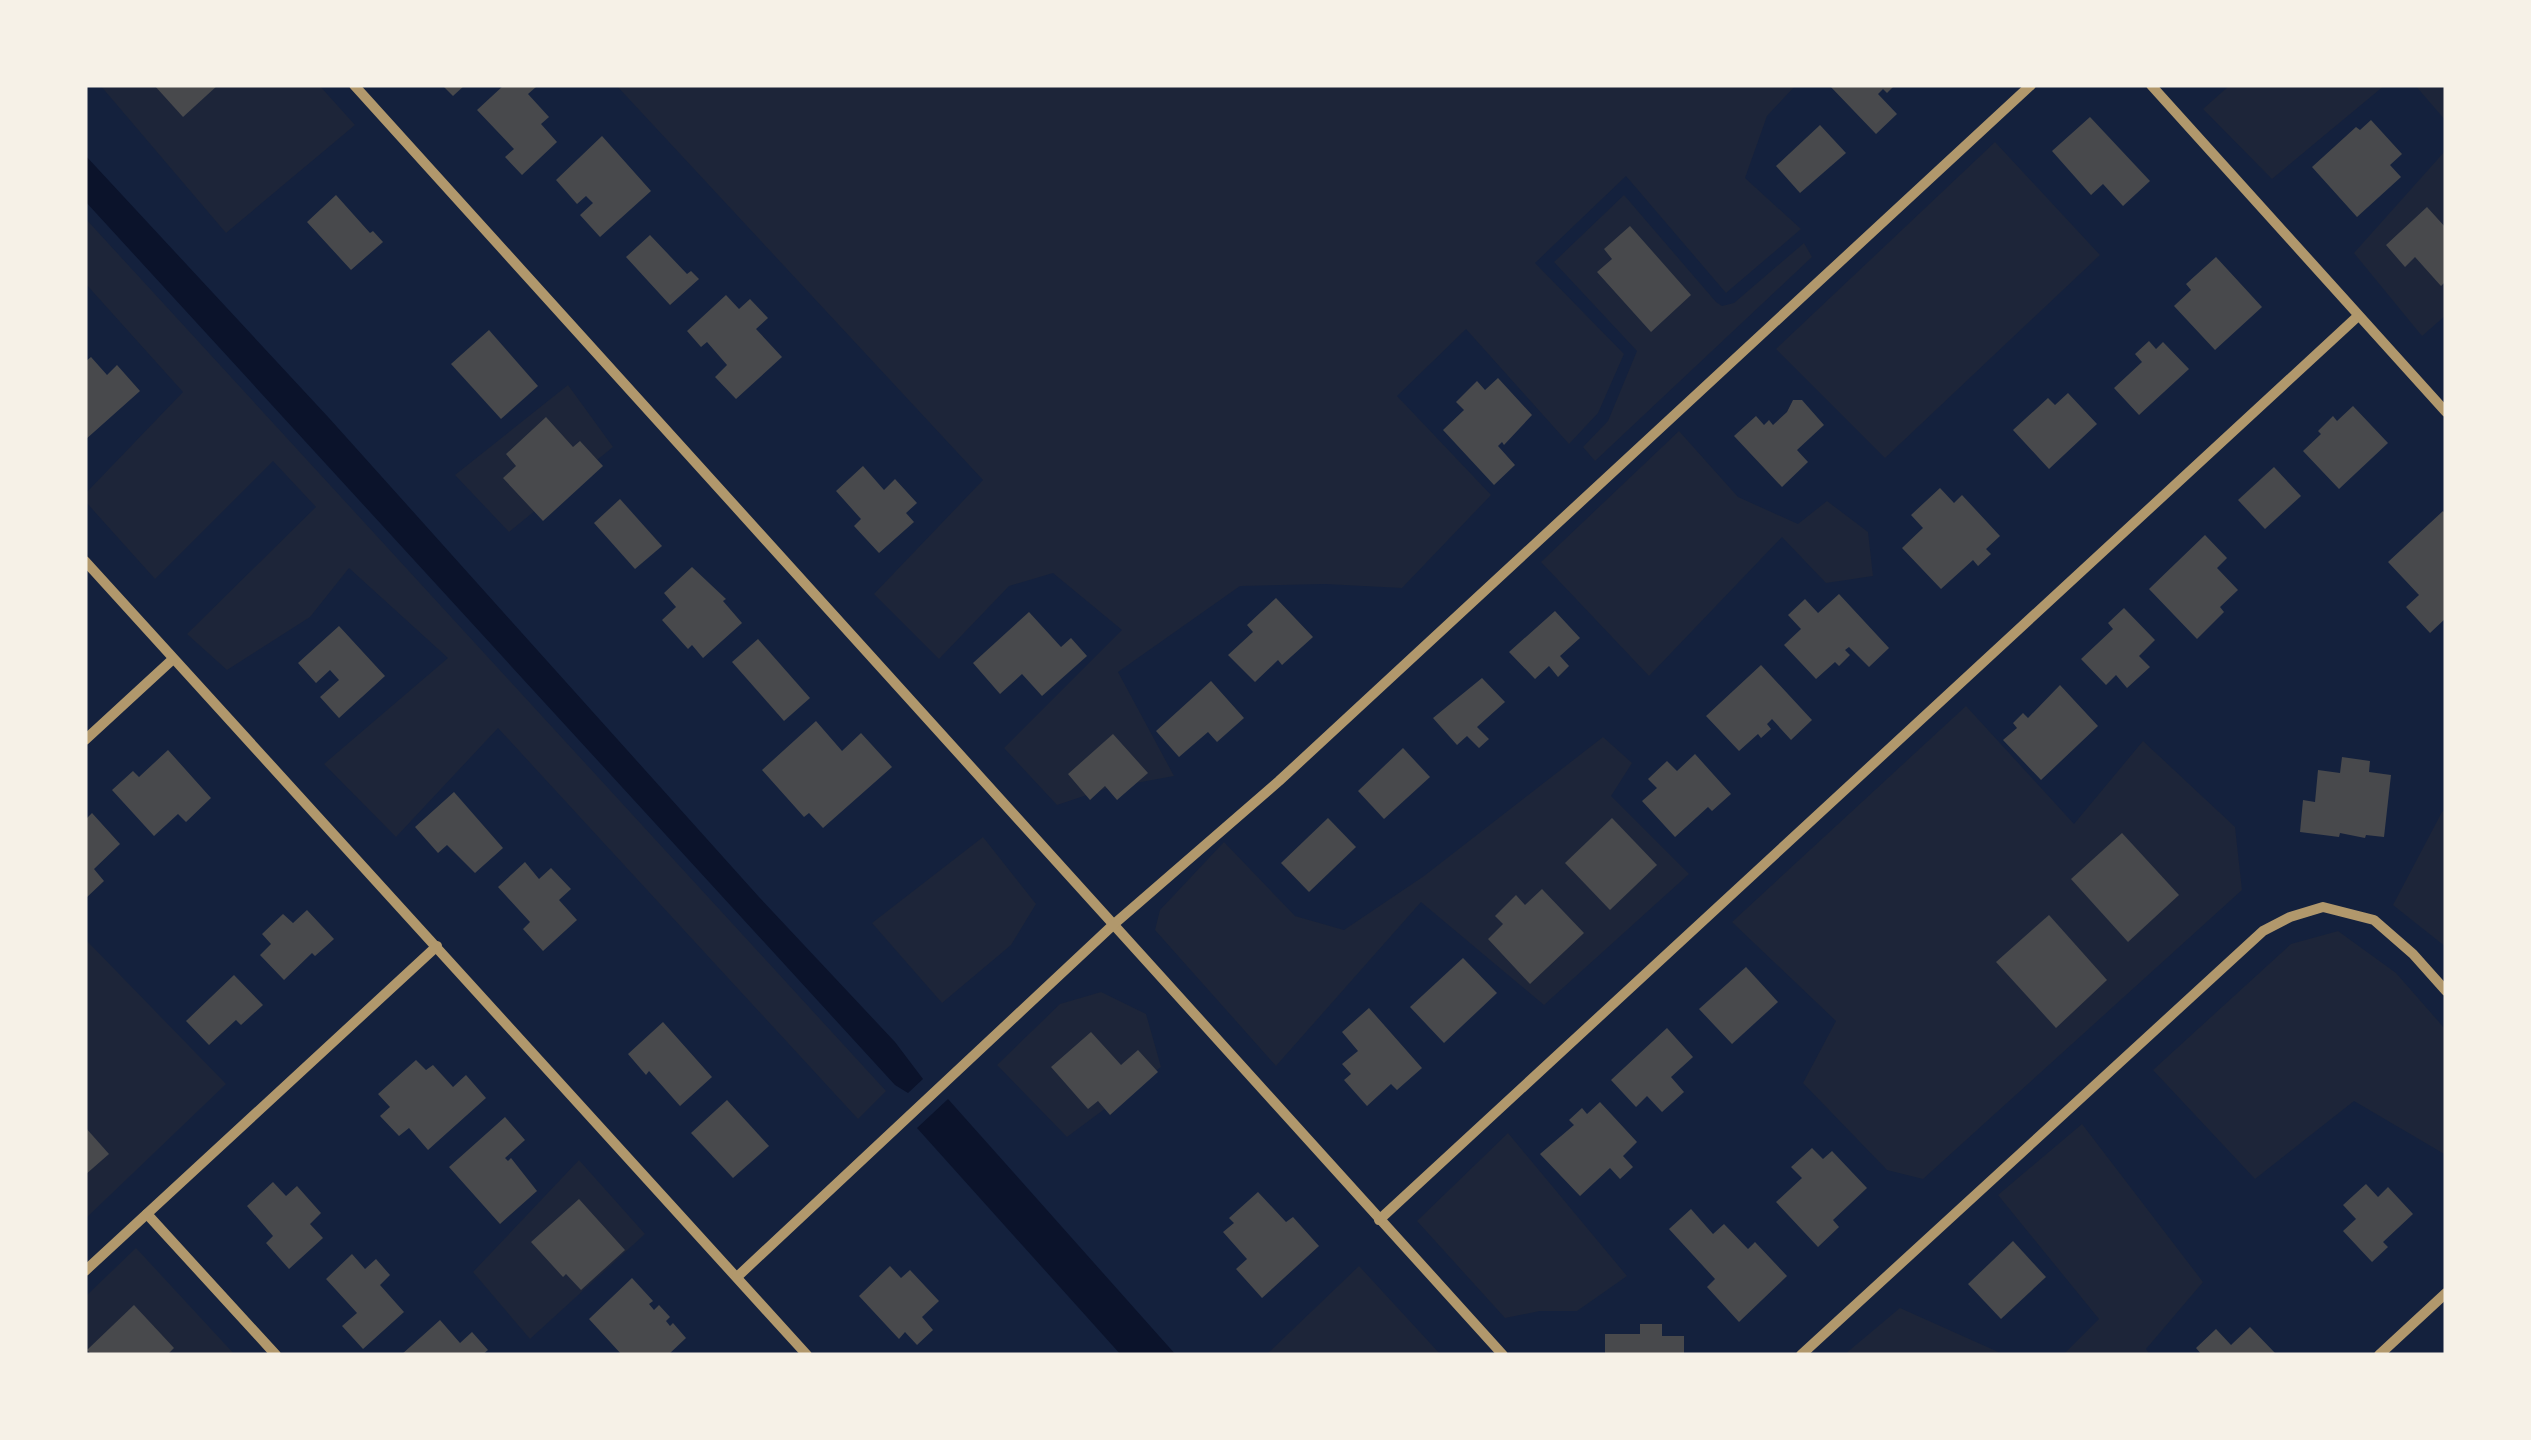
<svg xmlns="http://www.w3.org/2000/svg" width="2531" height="1440" font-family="'Asap Condensed',sans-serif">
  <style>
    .green { fill: #1d2539 }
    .water { fill: #0b132b }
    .building { fill: #48494c }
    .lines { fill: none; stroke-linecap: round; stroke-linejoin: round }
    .minor { stroke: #b1986c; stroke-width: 10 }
  </style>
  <rect width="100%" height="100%" fill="#14213d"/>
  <!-- green -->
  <g class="green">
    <polygon points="100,85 319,85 355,125 226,233"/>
    <polygon points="616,85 1796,85 1767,116 1745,178 1801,229 1726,293 1626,176 1535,263 1624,354 1598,413 1569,444 1466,329 1397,396 1491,495 1402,588 1325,584 1240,586 1118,672 1174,776 1108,788 1057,805 1004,748 1122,630 1053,573 1009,586 939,659 874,594 983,480"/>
    <polygon points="2230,85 2385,85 2272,179 2203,109"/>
    <polygon points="2415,85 2446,85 2446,121"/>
    <polygon points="1995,142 2100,255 1885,458 1776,349"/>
    <polygon points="2446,150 2446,315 2422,336 2354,253"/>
    <polygon points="1624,195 1716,302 1722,306 1734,303 1804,243 1812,257 1595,461 1583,447 1608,421 1637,351 1554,262"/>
    <polygon points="85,218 886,1091 858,1119 498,728 396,837 324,764 448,658 349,568 310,617 227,670 187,634 316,507 273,461 155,579 85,501 85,494 183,392 85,283"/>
    <polygon points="568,385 613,447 509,532 455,475"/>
    <polygon points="1679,431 1738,497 1798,524 1827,501 1868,532 1873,576 1826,583 1782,537 1649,676 1541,562"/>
    <polygon points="1966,706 2074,824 2143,741 2235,827 2242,890 1923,1179 1887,1170 1803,1083 1836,1021 1732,922"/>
    <polygon points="1603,737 1632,763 1611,796 1689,874 1544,1005 1421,902 1276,1066 1155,930 1160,910 1224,842 1295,916 1344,930 1424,876"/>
    <polygon points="2446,810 2446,947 2393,905 2442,812"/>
    <polygon points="983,837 1036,904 1011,945 942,1003 872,923"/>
    <polygon points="2338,931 2396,973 2446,1030 2446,1155 2354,1101 2255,1179 2153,1070 2291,944"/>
    <polygon points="85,939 226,1084 85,1219"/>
    <polygon points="1101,992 1146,1014 1161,1067 1067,1137 997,1065 1060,1004"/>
    <polygon points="2082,1124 2203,1282 2146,1349 2150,1355 2063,1355 2099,1319 1998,1195"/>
    <polygon points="1508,1133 1627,1276 1577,1311 1540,1311 1505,1318 1417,1221"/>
    <polygon points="579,1160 645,1234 530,1339 473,1272"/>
    <polygon points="136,1248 235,1355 85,1355 85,1297"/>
    <polygon points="1359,1266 1441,1355 1266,1355"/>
    <polygon points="1900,1308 2005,1355 2008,1355 1844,1355"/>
  </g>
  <!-- water -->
  <g class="water">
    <polygon points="85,155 329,418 759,897 895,1042 923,1079 908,1093 895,1085 85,201"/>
    <polygon points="948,1099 1176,1355 1121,1355 917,1128"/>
  </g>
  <!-- building -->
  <g class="building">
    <polygon points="154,85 218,85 183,117"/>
    <polygon points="442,85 465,85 453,96"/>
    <polygon points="504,85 536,87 528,94 549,117 541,124 557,142 522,175 505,157 514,149 477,110"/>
    <polygon points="1829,85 1895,85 1887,93 1883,89 1878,94 1897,114 1876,134"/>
    <polygon points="2090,117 2150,181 2123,206 2103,184 2091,195 2052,151"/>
    <polygon points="2371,120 2402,154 2390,165 2401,177 2357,217 2312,167 2356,127 2360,130"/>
    <polygon points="1820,125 1846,153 1800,193 1776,166"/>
    <polygon points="602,136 651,191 600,237 580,215 593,203 586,196 577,204 556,180"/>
    <polygon points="336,195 370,233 373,231 383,242 351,270 307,222"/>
    <polygon points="2427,207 2446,228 2446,281 2441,286 2415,257 2405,267 2386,245"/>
    <polygon points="1630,226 1691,295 1651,332 1597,272 1612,259 1604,249"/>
    <polygon points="650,235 687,274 691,271 699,279 670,305 626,257"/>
    <polygon points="2216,257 2262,307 2215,350 2174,306 2191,290 2186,284"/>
    <polygon points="726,295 739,309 750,299 768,318 756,329 782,357 736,399 715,377 727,365 707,342 701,347 687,331"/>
    <polygon points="489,330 538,386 501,419 451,364"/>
    <polygon points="2149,341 2156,349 2163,342 2189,369 2139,415 2114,388 2142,362 2135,354"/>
    <polygon points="91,357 107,375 117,365 140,391 85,440 85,362"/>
    <polygon points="1498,378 1532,415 1504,445 1502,442 1498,446 1515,465 1494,485 1443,430 1464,410 1456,402 1477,381 1485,390"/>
    <polygon points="2068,393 2097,424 2049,469 2013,430 2048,398 2055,405"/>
    <polygon points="1793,400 1802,400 1824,425 1797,450 1808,462 1782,487 1734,436 1756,416 1764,425 1769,420 1773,425 1787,412"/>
    <polygon points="2353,406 2388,443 2339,489 2303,451 2321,434 2318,431 2333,416 2337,421"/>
    <polygon points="546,417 573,447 580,441 603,466 543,521 503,478 516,466 506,454"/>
    <polygon points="863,466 884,490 895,479 917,503 906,513 914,522 879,553 854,526 861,519 836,491"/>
    <polygon points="2274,467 2301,496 2265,529 2238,500"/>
    <polygon points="1940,488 1954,503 1962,495 2000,536 1986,549 1991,554 1978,566 1973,560 1941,589 1902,548 1923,528 1911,515"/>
    <polygon points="620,499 662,546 635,569 594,523"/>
    <polygon points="2443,511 2446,515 2446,618 2430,633 2406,607 2419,595 2388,562"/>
    <polygon points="2205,535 2227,558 2217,568 2238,590 2220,607 2224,612 2197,639 2149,589"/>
    <polygon points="692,567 726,599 723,601 742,623 703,658 692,645 688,649 662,620 676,607 664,593"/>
    <polygon points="1839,594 1889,648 1869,667 1849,647 1845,650 1850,655 1839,666 1835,662 1816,679 1784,645 1801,629 1788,615 1805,599 1818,613"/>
    <polygon points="1276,598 1313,637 1282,665 1278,660 1255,682 1228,655 1253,632 1247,625"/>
    <polygon points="2124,608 2155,640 2139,656 2150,667 2127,688 2116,675 2106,685 2081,659 2113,629 2108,623"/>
    <polygon points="1555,611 1580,638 1560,656 1569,666 1558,677 1549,666 1535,679 1509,652"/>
    <polygon points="1029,612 1061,647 1071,638 1087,656 1042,696 1022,674 1000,694 973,663"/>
    <polygon points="339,626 385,676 339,718 320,697 339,680 330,670 316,683 298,663"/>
    <polygon points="758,639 810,698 784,721 732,662"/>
    <polygon points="1761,665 1812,720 1791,740 1772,719 1767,724 1771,729 1761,738 1758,734 1739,751 1706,716"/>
    <polygon points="1482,678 1505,702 1477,727 1489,739 1479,748 1467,736 1457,745 1433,718"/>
    <polygon points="1211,681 1244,718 1217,742 1208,732 1179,757 1156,731"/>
    <polygon points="2060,685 2098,726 2041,780 2003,740 2017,728 2013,723 2023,713 2028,718"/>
    <polygon points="816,721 842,751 861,733 892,767 823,828 809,813 804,817 762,770"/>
    <polygon points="1113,734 1148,773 1117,800 1105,786 1090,800 1068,774"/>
    <polygon points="1403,748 1430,777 1384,819 1358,791"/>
    <polygon points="168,750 211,798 186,822 178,814 154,836 112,790 133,771 139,777"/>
    <polygon points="1695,754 1731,794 1712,811 1708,807 1675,837 1642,801 1657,788 1648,779 1667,761 1677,771"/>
    <polygon points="2342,757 2370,761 2369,772 2391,775 2384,837 2366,835 2365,838 2340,833 2339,837 2300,832 2303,800 2315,802 2318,770 2340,773"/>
    <polygon points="454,792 503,848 475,873 447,845 438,853 415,827"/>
    <polygon points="92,813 120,844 94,869 104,881 85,899 85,820"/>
    <polygon points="1328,818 1356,847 1309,892 1281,863"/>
    <polygon points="1612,818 1657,865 1610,910 1565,863"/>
    <polygon points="2122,833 2179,895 2128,942 2071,879"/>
    <polygon points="525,862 539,879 551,868 571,889 559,900 577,920 543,951 523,929 530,922 498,887"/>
    <polygon points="1542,889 1584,933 1530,984 1488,939 1503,924 1495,916 1516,895 1525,905"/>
    <polygon points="307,910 334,939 315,956 312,953 284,980 260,955 271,944 262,934 283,914 293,923"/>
    <polygon points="2049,915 2107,980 2056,1028 1996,962"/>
    <polygon points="1463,958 1497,993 1444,1043 1410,1007"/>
    <polygon points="1746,967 1778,1002 1732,1044 1699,1009"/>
    <polygon points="234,975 263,1005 241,1025 236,1020 209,1045 186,1021"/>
    <polygon points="1369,1008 1422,1068 1397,1090 1391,1084 1367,1106 1344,1080 1351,1074 1342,1064 1358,1051 1342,1032"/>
    <polygon points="663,1022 712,1077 680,1106 649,1071 646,1075 628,1054"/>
    <polygon points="1667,1028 1693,1057 1671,1077 1684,1092 1662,1112 1647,1096 1636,1107 1611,1080"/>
    <polygon points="1091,1032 1121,1065 1138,1050 1158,1072 1110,1115 1098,1101 1088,1109 1051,1067"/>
    <polygon points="416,1060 426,1070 433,1065 453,1087 466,1075 486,1098 428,1150 409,1128 399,1136 380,1116 390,1107 378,1094"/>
    <polygon points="727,1100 769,1146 733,1178 691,1133"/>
    <polygon points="1600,1102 1637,1142 1623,1156 1633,1167 1620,1179 1610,1168 1580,1196 1540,1154 1574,1125 1569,1120 1582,1108 1587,1114"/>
    <polygon points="505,1117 525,1140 505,1158 508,1161 511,1158 537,1191 500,1224 449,1167"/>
    <polygon points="85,1127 109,1154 85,1175"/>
    <polygon points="1812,1148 1823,1159 1832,1151 1867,1188 1833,1220 1839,1227 1818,1247 1776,1202 1802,1178 1791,1167"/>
    <polygon points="273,1182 286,1196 297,1186 321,1213 310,1224 323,1238 289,1269 266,1243 273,1236 247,1206"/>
    <polygon points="2366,1184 2378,1197 2388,1187 2413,1214 2383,1242 2388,1247 2372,1262 2343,1231 2356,1219 2343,1205"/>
    <polygon points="1258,1192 1286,1222 1293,1217 1319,1246 1262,1298 1236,1269 1247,1259 1223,1232 1234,1223 1229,1218"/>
    <polygon points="579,1199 625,1250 581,1290 566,1274 563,1277 531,1242"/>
    <polygon points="1691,1209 1713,1234 1724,1224 1748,1249 1755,1242 1787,1276 1739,1322 1707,1287 1715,1279 1669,1229"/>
    <polygon points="2013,1241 2046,1277 2001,1319 1968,1284"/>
    <polygon points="352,1254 365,1269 376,1259 390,1275 380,1285 404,1312 363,1349 342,1326 357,1313 326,1279"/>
    <polygon points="890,1266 901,1278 910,1270 939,1301 922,1317 933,1330 917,1345 905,1332 899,1339 859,1296"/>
    <polygon points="632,1278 653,1301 649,1304 654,1310 659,1305 670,1317 666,1321 670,1326 673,1323 686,1338 668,1355 622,1355 589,1319"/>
    <polygon points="134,1305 174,1348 167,1355 92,1355 87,1350"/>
    <polygon points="440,1320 460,1343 472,1332 488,1350 482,1355 401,1355"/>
    <polygon points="1640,1324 1662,1324 1662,1336 1684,1336 1684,1355 1605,1355 1605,1334 1640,1334"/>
    <polygon points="2250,1327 2275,1353 2273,1355 2202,1355 2196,1348 2216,1329 2231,1345"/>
  </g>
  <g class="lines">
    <!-- minor -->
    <g class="minor">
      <polyline points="354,85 1503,1355"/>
      <polyline points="2151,85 2446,412"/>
      <polyline points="85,561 807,1355"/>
      <polyline points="85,740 173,659"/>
      <polyline points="147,1214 276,1355"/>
      <polyline points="1379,1220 2358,316"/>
      <polyline points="85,1271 437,946"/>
      <polyline points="737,1277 1113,925 1279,781 2031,85"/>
      <polyline points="1801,1355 2263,931 2290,917 2323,907 2374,920 2413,954 2446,991"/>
      <polyline points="2379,1355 2446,1293"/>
    </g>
  </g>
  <!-- border -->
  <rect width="2531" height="1440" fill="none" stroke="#f6f1e7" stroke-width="175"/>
</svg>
